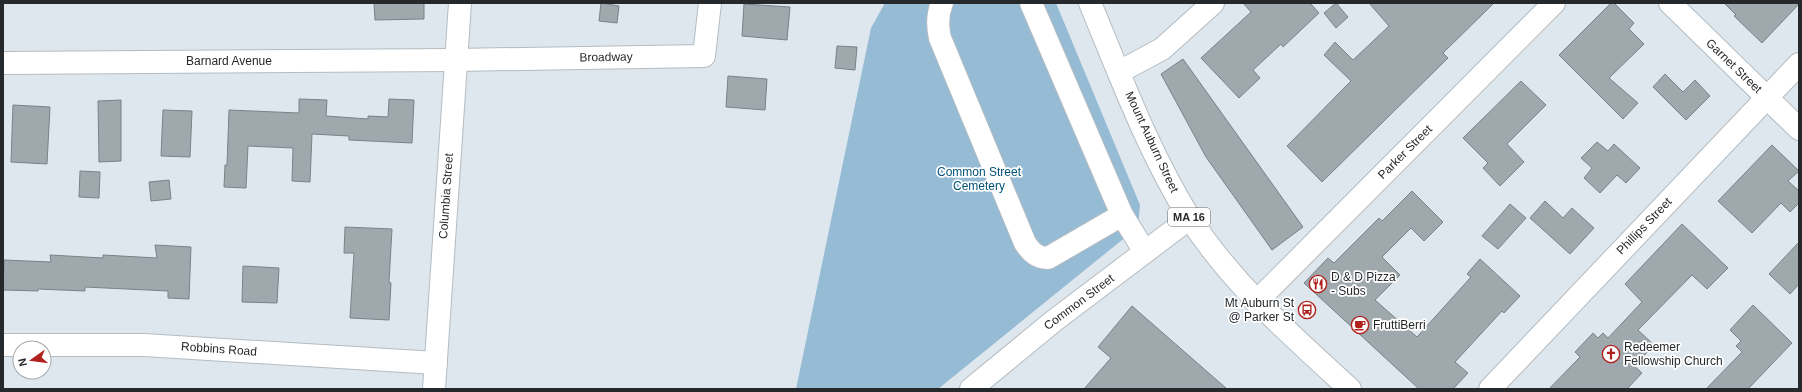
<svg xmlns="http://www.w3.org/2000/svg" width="1802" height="392" font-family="Arial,sans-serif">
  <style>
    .green { fill: #95bbd5 }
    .building { fill: #9fa8ad; stroke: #7a8288 }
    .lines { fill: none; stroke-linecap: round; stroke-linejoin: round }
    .minor-casing { stroke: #b4bcc2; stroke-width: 24 }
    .major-casing { stroke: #b4bcc2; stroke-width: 24 }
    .minor { stroke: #fff; stroke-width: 22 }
    .major { stroke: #fff; stroke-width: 22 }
    .labels { text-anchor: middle; stroke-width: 3.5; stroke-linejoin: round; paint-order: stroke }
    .shield { fill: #fff; stroke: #67696b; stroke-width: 1 }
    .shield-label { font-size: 11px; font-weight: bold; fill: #26292c }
    .street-label { font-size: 12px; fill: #26292c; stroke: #fff }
    .park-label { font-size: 12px; fill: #035277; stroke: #fff }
    .poi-label { font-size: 12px; fill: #26292c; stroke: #fff; text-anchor: start }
  </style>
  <rect width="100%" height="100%" fill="#dee7ed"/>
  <!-- green -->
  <polygon class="green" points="885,3 1056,3 1140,205 1138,227 938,389 796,389 871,28"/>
  <!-- building -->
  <g class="building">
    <polygon points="374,3 424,3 424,19 375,20"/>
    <polygon points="601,3 619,6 617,23 599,21"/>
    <polygon points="1243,3 1310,3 1319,13 1283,47 1281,44 1253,70 1260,78 1239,98 1201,58 1251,12"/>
    <polygon points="1336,3 1348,17 1336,28 1324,13"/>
    <polygon points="1369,3 1494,3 1443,53 1448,58 1322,182 1287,146 1351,81 1324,55 1335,42 1353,60 1389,26"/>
    <polygon points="1611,3 1614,3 1634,23 1629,29 1644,44 1609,78 1638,103 1623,119 1559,55"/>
    <polygon points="1724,3 1799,3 1799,4 1762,43 1734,16 1736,15"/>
    <polygon points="744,4 790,7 787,40 742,36"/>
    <polygon points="837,46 857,47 855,70 835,68"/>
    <polygon points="1183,59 1303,227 1272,250 1206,157 1161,74"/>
    <polygon points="1665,74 1683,92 1695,80 1710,96 1686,120 1653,87"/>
    <polygon points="728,76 767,79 765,110 726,107"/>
    <polygon points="1521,81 1546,105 1507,144 1524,162 1500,186 1483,168 1488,163 1463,138"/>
    <polygon points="299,99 327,100 326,116 368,119 368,116 388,117 389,99 414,100 412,143 349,140 349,136 312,134 310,182 292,181 293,148 248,146 246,188 224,187 225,165 227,165 229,110 299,113"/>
    <polygon points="121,100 121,161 99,162 98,101"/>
    <polygon points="13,105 50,107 47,164 11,162"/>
    <polygon points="163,110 192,111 190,157 161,156"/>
    <polygon points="1597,142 1608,151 1614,144 1640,168 1626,183 1617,175 1600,193 1584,178 1592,168 1581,158"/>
    <polygon points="1772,145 1799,171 1788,181 1799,191 1799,203 1790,212 1781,203 1752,233 1718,201"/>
    <polygon points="80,171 100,172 99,198 79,197"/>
    <polygon points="169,180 171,199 151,201 149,182"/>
    <polygon points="1412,191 1443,222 1424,241 1411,228 1382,257 1400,275 1375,300 1417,337 1471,277 1467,274 1480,259 1520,296 1504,313 1502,311 1455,362 1468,373 1453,389 1419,389 1304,283 1328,258 1334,263 1379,218 1382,221"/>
    <polygon points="1545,201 1563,218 1572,208 1594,228 1570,254 1530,218"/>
    <polygon points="1510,204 1526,218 1498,249 1482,236"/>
    <polygon points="1682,224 1728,268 1707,289 1692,275 1638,330 1654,345 1634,366 1642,373 1627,389 1549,389 1580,357 1575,352 1593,333 1598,338 1603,333 1608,338 1642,302 1625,284"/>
    <polygon points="345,227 392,229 389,282 391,283 389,320 350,318 354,253 344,253"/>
    <polygon points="1799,242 1799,284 1790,294 1769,274"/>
    <polygon points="155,245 191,247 189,299 168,298 168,291 85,287 85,291 38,289 38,291 3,290 4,260 51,262 50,255 103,258 103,255 157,258"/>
    <polygon points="243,266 279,268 277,303 242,302"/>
    <polygon points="1753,305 1792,343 1748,389 1706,389 1742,352 1736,346 1741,341 1730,330"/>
    <polygon points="1132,306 1227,389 1084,389 1111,358 1098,347"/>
  </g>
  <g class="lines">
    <defs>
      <g id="minor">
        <path d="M 942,3 C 937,15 937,25 940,38 L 1025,243 C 1031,252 1037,258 1048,258 L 1122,215"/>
        <polyline points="1031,3 1122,215 1145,252"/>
        <polyline points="1670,3 1799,129"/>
        <polyline points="3,63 455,60 704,56 710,3"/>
        <polyline points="1119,72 1162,49 1213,3"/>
        <polyline points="1256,302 1554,3"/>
        <polyline points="3,345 144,345 436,363"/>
        <polyline points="434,389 460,3"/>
        <polyline points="1490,389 1799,64"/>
      </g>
      <g id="major">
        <path d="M 1090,3 C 1120,75 1148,151 1189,217 C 1232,284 1292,336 1350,389"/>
        <polyline points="971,389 1055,320 1190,218"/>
      </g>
    </defs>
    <!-- minor casing -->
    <use href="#minor" class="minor-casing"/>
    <!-- major casing -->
    <use href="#major" class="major-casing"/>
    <!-- minor -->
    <use href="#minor" class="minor"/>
    <!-- major -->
    <use href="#major" class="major"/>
  </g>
  <!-- icons -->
  <defs>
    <symbol id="restaurant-ring" viewBox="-11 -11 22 22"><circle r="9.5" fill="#fff" stroke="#b1211e" stroke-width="1.5"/><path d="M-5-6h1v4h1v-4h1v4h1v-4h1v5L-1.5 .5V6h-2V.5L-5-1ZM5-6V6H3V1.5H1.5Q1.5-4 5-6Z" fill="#b1211e"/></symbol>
    <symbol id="bus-ring" viewBox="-11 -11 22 22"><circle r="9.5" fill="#fff" stroke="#b1211e" stroke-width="1.5"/><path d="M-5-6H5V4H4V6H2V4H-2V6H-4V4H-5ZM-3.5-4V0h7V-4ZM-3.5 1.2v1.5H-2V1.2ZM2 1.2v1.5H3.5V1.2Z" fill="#b1211e"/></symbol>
    <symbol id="cafe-ring" viewBox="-11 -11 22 22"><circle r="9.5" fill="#fff" stroke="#b1211e" stroke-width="1.5"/><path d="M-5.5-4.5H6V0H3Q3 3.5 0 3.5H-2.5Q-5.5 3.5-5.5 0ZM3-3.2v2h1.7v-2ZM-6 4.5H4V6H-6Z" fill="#b1211e"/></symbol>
    <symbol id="church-ring" viewBox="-11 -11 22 22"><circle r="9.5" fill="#fff" stroke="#b1211e" stroke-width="1.5"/><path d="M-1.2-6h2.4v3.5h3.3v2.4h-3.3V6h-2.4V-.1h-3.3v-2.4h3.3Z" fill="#b1211e"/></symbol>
  </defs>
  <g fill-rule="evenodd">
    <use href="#restaurant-ring" x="1308" y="274" width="20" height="20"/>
    <use href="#bus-ring" x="1297" y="300" width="20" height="20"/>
    <use href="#cafe-ring" x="1350" y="315" width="20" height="20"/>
    <use href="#church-ring" x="1601" y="344" width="20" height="20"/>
  </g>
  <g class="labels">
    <!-- shield labels -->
    <rect class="shield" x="1168" y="208" width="42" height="18" rx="3"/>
    <g class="shield-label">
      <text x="1189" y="221">MA 16</text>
    </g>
    <!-- street labels -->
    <g class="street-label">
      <text transform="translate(606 57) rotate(-1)" y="4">Broadway</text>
      <text x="229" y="65">Barnard Avenue</text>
      <text transform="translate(1734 66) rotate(44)" y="4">Garnet Street</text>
      <text transform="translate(1152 142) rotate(65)" y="4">Mount Auburn Street</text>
      <text transform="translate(1405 152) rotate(-45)" y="4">Parker Street</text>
      <text transform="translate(446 196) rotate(-86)" y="4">Columbia Street</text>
      <text transform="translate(1644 226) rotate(-46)" y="4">Phillips Street</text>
      <text transform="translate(1079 302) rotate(-37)" y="4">Common Street</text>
      <text transform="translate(219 349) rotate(4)" y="4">Robbins Road</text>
    </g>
    <!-- park labels -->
    <g class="park-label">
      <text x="979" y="176">Common Street<tspan x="979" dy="14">Cemetery</tspan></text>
    </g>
    <!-- poi labels -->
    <g class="poi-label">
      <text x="1331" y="281">D &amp; D Pizza<tspan x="1331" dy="14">- Subs</tspan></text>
      <text x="1294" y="307" text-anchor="end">Mt Auburn St<tspan x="1294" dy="14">@ Parker St</tspan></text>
      <text x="1373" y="329">FruttiBerri</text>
      <text x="1624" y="351">Redeemer<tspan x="1624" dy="14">Fellowship Church</tspan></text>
    </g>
  </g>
  <!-- border -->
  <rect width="1802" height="392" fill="none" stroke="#26292c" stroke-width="8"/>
  <!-- north arrow -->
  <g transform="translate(32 360) rotate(256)"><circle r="19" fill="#ffffff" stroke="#a8a9ab"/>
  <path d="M0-3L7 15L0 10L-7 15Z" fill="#b1211e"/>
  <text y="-6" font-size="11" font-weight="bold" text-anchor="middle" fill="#26292c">N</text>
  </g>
</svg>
